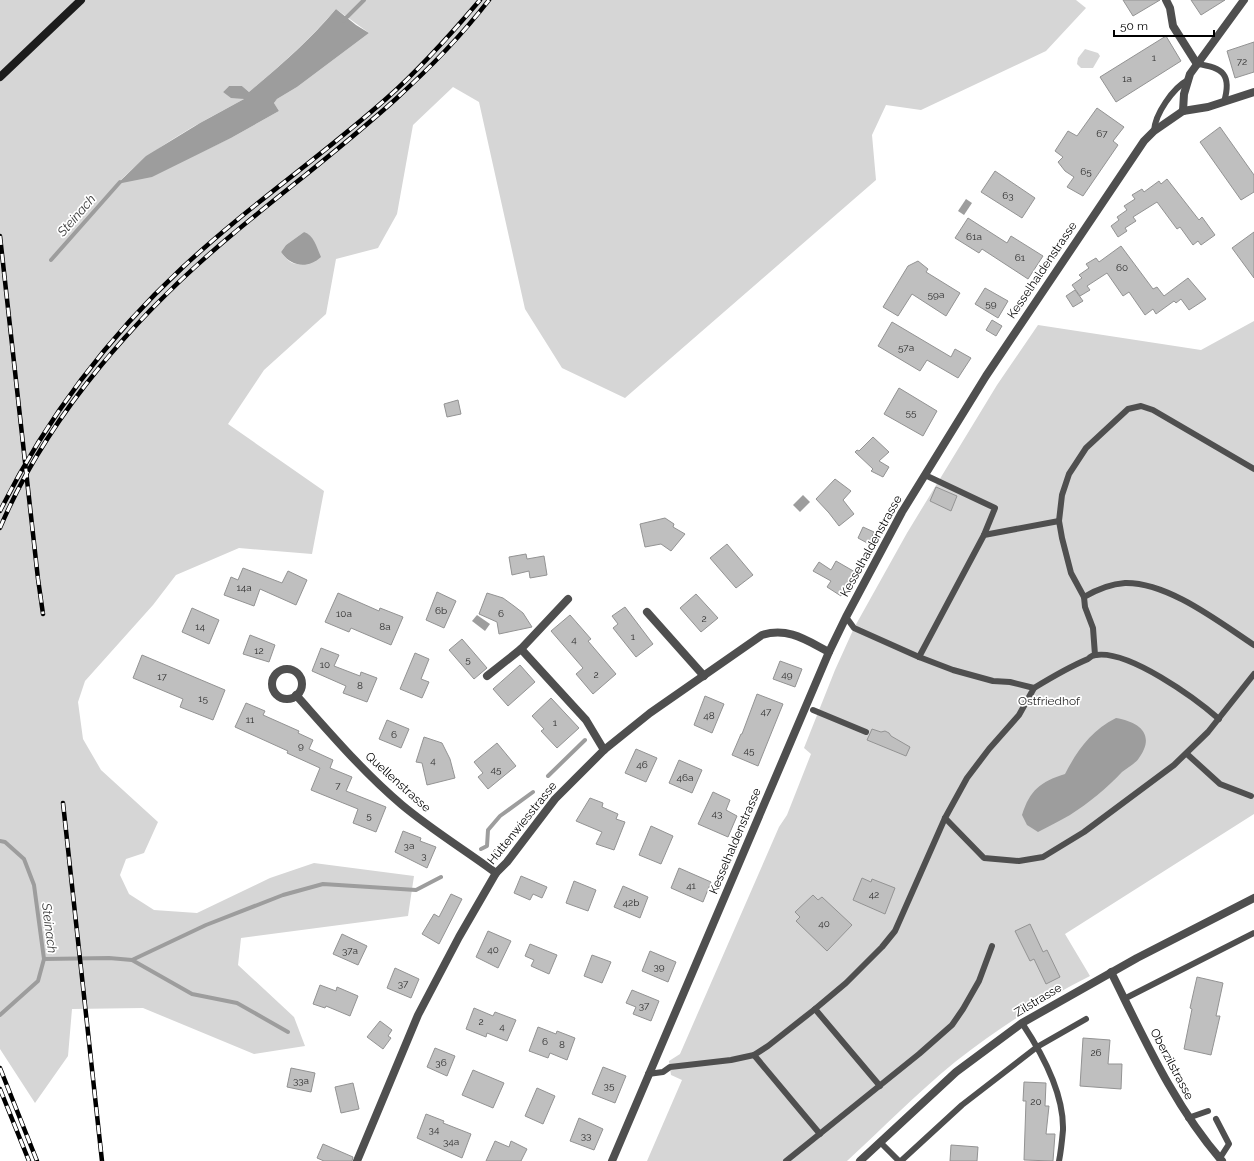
<svg xmlns="http://www.w3.org/2000/svg" width="1254" height="1161" font-family="Raleway,sans-serif">
  <style>
    .green { fill: #d6d6d6; fill-rule: evenodd }
    .water { fill: #9d9d9d }
    .lines { fill: none; stroke-linecap: round; stroke-linejoin: round }
    .stream { stroke: #9d9d9d; stroke-width: 4 }
    .building { fill: #bfbfbf; stroke: #939393 }
    .service { stroke: #4f4f4f; stroke-width: 6 }
    .minor { stroke: #4f4f4f; stroke-width: 8 }
    .secondary { stroke: #1c1c1c; stroke-width: 8 }
    .rail-casing { stroke: #000; stroke-width: 4.5 }
    .rail { stroke: #fff; stroke-width: 3; stroke-dasharray: 9; stroke-linecap: butt }
    .labels { text-anchor: middle; stroke-width: 3.5; stroke-linejoin: round; paint-order: stroke }
    .number-label { font-size: 10px; fill: #303030 }
    .street-label { font-size: 12px; fill: #000; stroke: #fff }
    .park-label { font-size: 12px; fill: #2d2d2d; stroke: #fff }
    .water-label { font-size: 13px; font-style: italic; fill: #3e3e3e; stroke: #fff }
  </style>
  <rect width="100%" height="100%" fill="#fff"/>
  <!-- green -->
  <g class="green">
    <path d="M 0,0 L 1076,0 L 1086,8 L 1046,51 L 921,110 L 886,105 L 872,135 L 876,180 L 625,398 L 562,368 L 525,309 L 479,102 L 453,87 L 413,125 L 397,214 L 378,248 L 336,259 L 326,314 L 264,370 L 228,424 L 324,491 L 312,554 L 239,548 L 176,575 L 153,605 L 85,681 L 78,702 L 83,739 L 101,770 L 158,822 L 144,853 L 126,859 L 120,875 L 129,894 L 154,910 L 197,913 L 270,878 L 314,863 L 414,876 L 408,916 L 241,938 L 238,965 L 294,1017 L 305,1046 L 254,1054 L 143,1008 L 72,1009 L 68,1056 L 35,1103 L 0,1049 ZM 336,9 L 369,33 L 297,87 L 277,99 L 274,103 L 279,111 L 231,138 L 193,156 L 118,183 C 153,146 200,123 244,99 L 223,92 L 229,86 L 242,86 L 249,92 C 280,66 309,40 336,9 ZM 304,232 L 316,261 C 299,265 292,268 281,252 L 286,245 Z"/>
    <polygon points="1085,49 1098,53 1100,56 1093,68 1081,68 1077,64 1078,58"/>
    <path d="M 1254,321 L 1254,814 L 1065,934 L 1090,976 C 1042,1000 997,1029 955,1062 C 917,1093 883,1128 847,1161 L 647,1161 L 682,1080 L 671,1075 L 669,1061 L 680,1054 L 779,827 L 787,815 L 811,754 L 804,748 L 835,670 L 854,628 L 907,533 L 997,385 L 1038,325 L 1201,350 Z"/>
  </g>
  <!-- water -->
  <g class="water">
    <path d="M 336,9 L 356,25 L 369,33 L 297,87 L 277,99 L 274,103 L 279,111 L 231,138 L 152,177 L 117,184 L 146,156 L 200,123 L 244,99 L 231,98 L 223,92 L 229,86 L 242,86 L 249,92 C 280,66 310,40 336,9 Z"/>
    <polygon points="966,199 972,203 964,215 958,211"/>
    <path d="M 304,232 C 314,235 317,248 321,257 C 308,269 291,267 281,252 L 286,245 Z"/>
    <polygon points="803,495 810,502 800,512 793,505"/>
    <polygon points="477,615 490,624 485,631 472,621"/>
    <path d="M 1116,718 C 1139,722 1156,734 1139,758 C 1135,764 1127,768 1122,772 C 1107,788 1089,803 1070,815 C 1060,821 1049,826 1038,832 L 1027,825 L 1022,815 C 1030,790 1040,782 1065,774 C 1078,749 1091,731 1116,718 Z"/>
  </g>
  <g class="lines">
    <!-- stream -->
    <g class="stream">
      <polyline points="343,21 364,0"/>
      <polyline points="51,260 120,182"/>
      <polyline points="548,776 585,740"/>
      <polyline points="0,841 5,842 24,859 34,885 44,959 38,981 0,1015"/>
      <polyline points="481,849 487,846 488,830 500,816 533,792"/>
      <polyline points="44,959 109,958 132,960 206,925 283,895 323,884 416,890 441,877"/>
      <polyline points="132,960 192,994 237,1003 288,1032"/>
    </g>
  </g>
  <!-- building -->
  <g class="building">
    <polygon points="1123,0 1160,0 1133,16"/>
    <polygon points="1191,0 1225,0 1201,15"/>
    <polygon points="1166,36 1181,61 1116,102 1100,77"/>
    <polygon points="1254,42 1254,72 1235,78 1227,51"/>
    <polygon points="1097,108 1124,127 1113,141 1118,145 1083,196 1067,187 1074,177 1065,171 1058,162 1063,157 1055,151 1068,131 1077,136"/>
    <polygon points="1220,127 1254,175 1254,192 1241,200 1200,142"/>
    <polygon points="995,171 1035,198 1022,218 981,192"/>
    <polygon points="1167,179 1199,220 1202,217 1215,235 1201,245 1198,241 1193,245 1180,227 1177,229 1157,202 1133,217 1136,221 1125,228 1127,231 1118,237 1111,226 1119,220 1117,217 1127,210 1124,206 1135,199 1132,195 1142,189 1144,192 1159,181 1161,184"/>
    <polygon points="968,218 1007,243 1011,236 1043,256 1028,279 982,249 979,253 955,238"/>
    <polygon points="1254,232 1254,278 1232,248"/>
    <polygon points="1121,246 1153,289 1157,287 1164,296 1188,278 1206,299 1189,310 1181,299 1176,303 1174,301 1156,314 1153,309 1145,315 1129,292 1123,296 1107,273 1087,286 1090,290 1080,296 1072,285 1082,278 1079,275 1089,268 1086,264 1096,258 1099,262"/>
    <polygon points="918,261 928,269 926,272 960,293 946,316 912,294 898,316 883,307 908,266"/>
    <polygon points="985,288 1008,301 998,318 975,304"/>
    <polygon points="1075,290 1083,301 1073,307 1066,296"/>
    <polygon points="992,320 1002,326 996,336 986,330"/>
    <polygon points="892,322 951,357 955,349 971,358 958,378 927,360 920,371 878,346"/>
    <polygon points="899,388 937,411 923,436 884,414"/>
    <polygon points="458,400 461,414 447,417 444,404"/>
    <polygon points="873,437 889,452 879,461 889,467 883,477 871,471 873,469 855,452 857,450 859,451"/>
    <polygon points="835,479 851,491 843,500 854,514 839,526 829,513 816,499"/>
    <polygon points="936,487 957,496 951,511 930,501"/>
    <polygon points="665,518 674,524 673,527 685,534 671,551 661,544 645,547 640,524"/>
    <polygon points="863,527 874,532 869,544 858,538"/>
    <polygon points="727,544 753,575 736,588 710,558"/>
    <polygon points="526,554 527,559 544,556 547,575 530,578 529,571 512,575 509,557"/>
    <polygon points="836,561 855,572 841,596 827,587 831,581 813,571 819,562 831,570"/>
    <polygon points="243,568 282,583 288,571 307,580 296,605 260,589 254,606 224,595 231,577 238,580"/>
    <polygon points="437,592 456,601 444,628 426,620"/>
    <polygon points="338,593 379,611 380,608 403,617 391,645 351,628 349,632 325,622"/>
    <polygon points="487,593 503,598 514,606 523,613 532,627 499,634 497,622 479,614"/>
    <polygon points="696,594 718,618 701,632 680,608"/>
    <polygon points="625,607 653,644 636,657 613,628 618,624 612,616"/>
    <polygon points="192,608 219,620 209,644 182,632"/>
    <polygon points="570,615 591,639 588,641 616,674 593,694 576,674 583,668 551,631"/>
    <polygon points="250,635 275,645 269,662 243,654"/>
    <polygon points="462,639 487,668 474,679 449,650"/>
    <polygon points="321,648 339,655 334,666 360,676 361,672 377,678 367,702 343,693 346,686 312,671"/>
    <polygon points="415,653 429,659 421,679 429,682 422,698 400,689"/>
    <polygon points="142,655 225,690 213,720 180,707 183,699 133,678"/>
    <polygon points="780,661 802,669 795,687 773,679"/>
    <polygon points="520,665 535,682 508,706 493,689"/>
    <polygon points="757,694 783,704 758,766 732,755 741,734 742,734"/>
    <polygon points="705,696 724,704 712,733 694,725"/>
    <polygon points="551,698 579,728 557,748 541,731 544,729 532,716"/>
    <polygon points="246,703 265,711 263,715 299,731 298,733 313,740 309,749 333,760 330,768 352,777 346,791 386,807 376,832 353,823 358,809 311,790 320,768 287,753 288,751 235,727"/>
    <polygon points="387,720 409,729 401,748 379,739"/>
    <polygon points="872,729 881,732 885,731 889,733 891,736 910,747 906,756 867,740"/>
    <polygon points="424,737 442,743 450,759 455,778 427,785 422,763 416,762"/>
    <polygon points="497,743 516,766 488,789 478,777 483,773 474,762"/>
    <polygon points="636,749 657,758 646,782 625,773"/>
    <polygon points="679,760 702,770 692,793 669,783"/>
    <polygon points="713,792 730,800 726,810 737,816 728,837 698,824"/>
    <polygon points="590,798 603,803 602,807 618,814 616,819 625,822 614,850 596,844 602,832 576,821"/>
    <polygon points="651,826 673,836 661,864 639,855"/>
    <polygon points="403,831 421,838 420,841 436,847 427,868 395,852"/>
    <polygon points="679,868 711,882 703,902 671,888"/>
    <polygon points="521,876 547,887 542,898 533,894 530,900 514,893"/>
    <polygon points="862,878 871,882 872,879 895,888 885,914 853,900"/>
    <polygon points="574,881 596,890 588,911 566,903"/>
    <polygon points="623,886 648,897 640,918 614,907"/>
    <polygon points="451,894 462,899 439,944 422,934 434,914 439,917"/>
    <polygon points="813,895 818,900 822,897 852,925 827,951 796,921 800,917 795,912"/>
    <polygon points="1030,924 1043,952 1047,950 1060,977 1046,984 1034,959 1030,961 1015,931"/>
    <polygon points="488,931 511,941 498,968 476,957"/>
    <polygon points="342,934 367,946 358,965 333,954"/>
    <polygon points="530,944 557,955 549,974 531,966 534,960 525,956"/>
    <polygon points="650,951 676,962 668,982 642,971"/>
    <polygon points="592,955 611,962 602,983 584,976"/>
    <polygon points="395,968 419,979 411,998 387,988"/>
    <polygon points="1197,977 1223,983 1216,1016 1220,1016 1211,1055 1184,1049 1192,1009 1190,1008"/>
    <polygon points="320,985 336,991 337,987 358,996 350,1016 326,1006 325,1008 313,1004"/>
    <polygon points="632,990 659,1001 651,1021 633,1014 636,1007 626,1003"/>
    <polygon points="474,1008 493,1016 495,1012 516,1020 507,1041 487,1033 486,1037 466,1029"/>
    <polygon points="380,1021 392,1030 388,1036 391,1038 383,1049 367,1037"/>
    <polygon points="538,1027 556,1034 557,1031 575,1038 567,1060 550,1053 548,1058 529,1051"/>
    <polygon points="1083,1038 1110,1040 1108,1064 1122,1064 1121,1089 1080,1086"/>
    <polygon points="435,1048 455,1056 447,1076 427,1067"/>
    <polygon points="603,1067 626,1076 615,1103 592,1094"/>
    <polygon points="291,1068 315,1073 311,1092 287,1087"/>
    <polygon points="473,1070 504,1083 493,1108 462,1095"/>
    <polygon points="1024,1082 1046,1083 1045,1106 1049,1106 1046,1134 1055,1134 1053,1161 1024,1160 1026,1101 1023,1101"/>
    <polygon points="353,1083 359,1109 341,1113 335,1087"/>
    <polygon points="537,1088 555,1096 543,1124 525,1116"/>
    <polygon points="426,1114 444,1121 443,1123 471,1134 462,1158 417,1138"/>
    <polygon points="579,1118 603,1129 594,1150 570,1141"/>
    <polygon points="495,1141 509,1147 511,1141 527,1149 521,1161 486,1161"/>
    <polygon points="323,1144 353,1157 352,1161 324,1161 317,1158"/>
    <polygon points="951,1145 978,1147 977,1161 950,1161"/>
  </g>
  <g class="lines">
    <!-- service -->
    <g class="service">
      <path d="M 1197,64 C 1223,67 1232,75 1224,102"/>
      <path d="M 1154,131 C 1155,114 1173,88 1188,80"/>
      <polyline points="925,475 995,508 984,535"/>
      <path d="M 1084,597 C 1096,590 1110,584 1125,583 C 1168,582 1219,622 1254,645"/>
      <polyline points="1095,655 1093,628 1085,607 1084,597 1071,573 1062,538 1059,521 1062,495 1069,474 1086,448 1128,409 1141,406 1153,410 1254,469"/>
      <polyline points="919,657 984,535 1059,521"/>
      <path d="M 1034,688 C 1052,677 1069,667 1088,659 C 1090,657 1093,655 1096,655 C 1129,650 1195,698 1219,719"/>
      <polyline points="813,710 866,732"/>
      <polyline points="1187,754 1220,784 1251,796"/>
      <polyline points="945,818 984,858 1019,861 1043,857 1084,832 1174,765 1208,732 1254,674"/>
      <polyline points="1124,999 1254,933"/>
      <polyline points="815,1009 880,1086"/>
      <path d="M 1022,1023 C 1042,1053 1064,1093 1063,1130 C 1062,1141 1061,1151 1059,1161"/>
      <polyline points="754,1055 820,1134"/>
      <polyline points="648,1074 663,1072 670,1067 731,1060 754,1055 768,1046 815,1009 846,983 882,947 895,931 945,818 967,778 989,749 1019,715 1034,688 1010,682 993,681 953,670 919,657 854,628 846,617"/>
      <polyline points="1188,1118 1208,1111"/>
      <polyline points="1216,1119 1229,1144 1220,1158"/>
      <polyline points="880,1142 899,1161"/>
      <polyline points="786,1161 919,1054 952,1025 963,1009 979,981 992,946"/>
      <polyline points="901,1161 962,1105 1037,1047 1086,1019"/>
    </g>
    <!-- minor -->
    <g class="minor">
      <polyline points="1166,0 1170,8 1173,26 1197,64"/>
      <polyline points="1183,111 1184,94 1190,74 1244,0"/>
      <polyline points="1183,111 1208,107 1254,92"/>
      <polyline points="647,612 704,676"/>
      <polyline points="521,649 586,720 604,750"/>
      <circle cx="287" cy="684" r="15"/>
      <polyline points="487,676 521,649 568,599"/>
      <path d="M 296,695 C 330,733 363,772 402,805 C 432,830 465,850 496,873"/>
      <path d="M 1111,972 C 1144,1038 1174,1106 1222,1161"/>
      <path d="M 357,1161 L 418,1015 L 459,937 L 496,873 L 507,862 L 555,799 L 604,750 L 650,713 L 762,635 C 788,627 806,640 829,652"/>
      <polyline points="612,1161 829,652 846,617 902,512 986,376 1144,141 1154,131 1183,111"/>
      <polyline points="860,1161 956,1072 1022,1023 1137,958 1254,898"/>
    </g>
    <!-- secondary -->
    <polyline class="secondary" points="0,77 81,0"/>
    <defs>
      <g id="rail">
        <polyline points="0,236 38,579 43,614"/>
        <path d="M 0,511 C 46,419 107,338 182,268 C 247,207 321,157 387,98 C 421,68 451,34 480,0"/>
        <path d="M 0,528 C 48,414 140,311 234,233 C 323,159 418,92 489,0"/>
        <polyline points="63,803 102,1161"/>
        <polyline points="0,1068 37,1161"/>
        <polyline points="0,1089 29,1161"/>
      </g>
    </defs>
    <!-- rail casing -->
    <use href="#rail" class="rail-casing"/>
    <!-- rail -->
    <use href="#rail" class="rail"/>
  </g>
  <g class="labels">
    <!-- number labels -->
    <g class="number-label">
      <text x="1154" y="61">1</text>
      <text x="1242" y="65">72</text>
      <text x="1127" y="82">1a</text>
      <text x="1102" y="137">67</text>
      <text x="1086" y="175">65</text>
      <text x="1008" y="199">63</text>
      <text x="974" y="240">61a</text>
      <text x="1020" y="261">61</text>
      <text x="1122" y="271">60</text>
      <text x="936" y="298">59a</text>
      <text x="991" y="307">59</text>
      <text x="906" y="351">57a</text>
      <text x="911" y="416">55</text>
      <text x="244" y="591">14a</text>
      <text x="441" y="614">6b</text>
      <text x="344" y="617">10a</text>
      <text x="501" y="617">6</text>
      <text x="704" y="622">2</text>
      <text x="200" y="630">14</text>
      <text x="385" y="630">8a</text>
      <text x="633" y="640">1</text>
      <text x="574" y="643">4</text>
      <text x="259" y="654">12</text>
      <text x="468" y="663">5</text>
      <text x="325" y="668">10</text>
      <text x="596" y="678">2</text>
      <text x="787" y="678">49</text>
      <text x="162" y="680">17</text>
      <text x="360" y="689">8</text>
      <text x="203" y="702">15</text>
      <text x="766" y="715">47</text>
      <text x="709" y="719">48</text>
      <text x="250" y="723">11</text>
      <text x="555" y="726">1</text>
      <text x="394" y="738">6</text>
      <text x="301" y="749">9</text>
      <text x="749" y="754">45</text>
      <text x="433" y="764">4</text>
      <text x="642" y="768">46</text>
      <text x="496" y="773">45</text>
      <text x="685" y="781">46a</text>
      <text x="338" y="789">7</text>
      <text x="717" y="817">43</text>
      <text x="369" y="819">5</text>
      <text x="409" y="849">3a</text>
      <text x="424" y="859">3</text>
      <text x="691" y="889">41</text>
      <text x="874" y="898">42</text>
      <text x="631" y="906">42b</text>
      <text x="824" y="927">40</text>
      <text x="493" y="953">40</text>
      <text x="350" y="954">37a</text>
      <text x="659" y="970">39</text>
      <text x="403" y="987">37</text>
      <text x="644" y="1009">37</text>
      <text x="481" y="1025">2</text>
      <text x="502" y="1030">4</text>
      <text x="545" y="1045">6</text>
      <text x="562" y="1048">8</text>
      <text x="1096" y="1056">26</text>
      <text x="441" y="1066">36</text>
      <text x="301" y="1084">33a</text>
      <text x="609" y="1089">35</text>
      <text x="1036" y="1105">20</text>
      <text x="434" y="1133">34</text>
      <text x="586" y="1139">33</text>
      <text x="451" y="1145">34a</text>
    </g>
    <!-- street labels -->
    <g class="street-label">
      <text transform="translate(1042 270) rotate(-56)" y="4">Kesselhaldenstrasse</text>
      <text transform="translate(871 546) rotate(-61)" y="4">Kesselhaldenstrasse</text>
      <text transform="translate(398 782) rotate(42)" y="4">Quellenstrasse</text>
      <text transform="translate(522 823) rotate(-51)" y="4">Hüttenwiesstrasse</text>
      <text transform="translate(735 841) rotate(-67)" y="4">Kesselhaldenstrasse</text>
      <text transform="translate(1038 1000) rotate(-31)" y="4">Zilstrasse</text>
      <text transform="translate(1172 1064) rotate(62)" y="4">Oberzilstrasse</text>
    </g>
    <!-- park labels -->
    <g class="park-label">
      <text x="1049" y="705">Ostfriedhof</text>
    </g>
    <!-- water labels -->
    <g class="water-label">
      <text transform="translate(76 215) rotate(-49)" y="5">Steinach</text>
      <text transform="translate(50 928) rotate(83)" y="5">Steinach</text>
    </g>
  </g>
  <!-- scale -->
  <path d="M1114 30v6h100v-6" fill="none" stroke="#000000" stroke-width="2"/>
  <text x="1120" y="30" font-size="12" fill="#000000" stroke="#ffffff" stroke-width="3" paint-order="stroke">50 m</text>
</svg>
